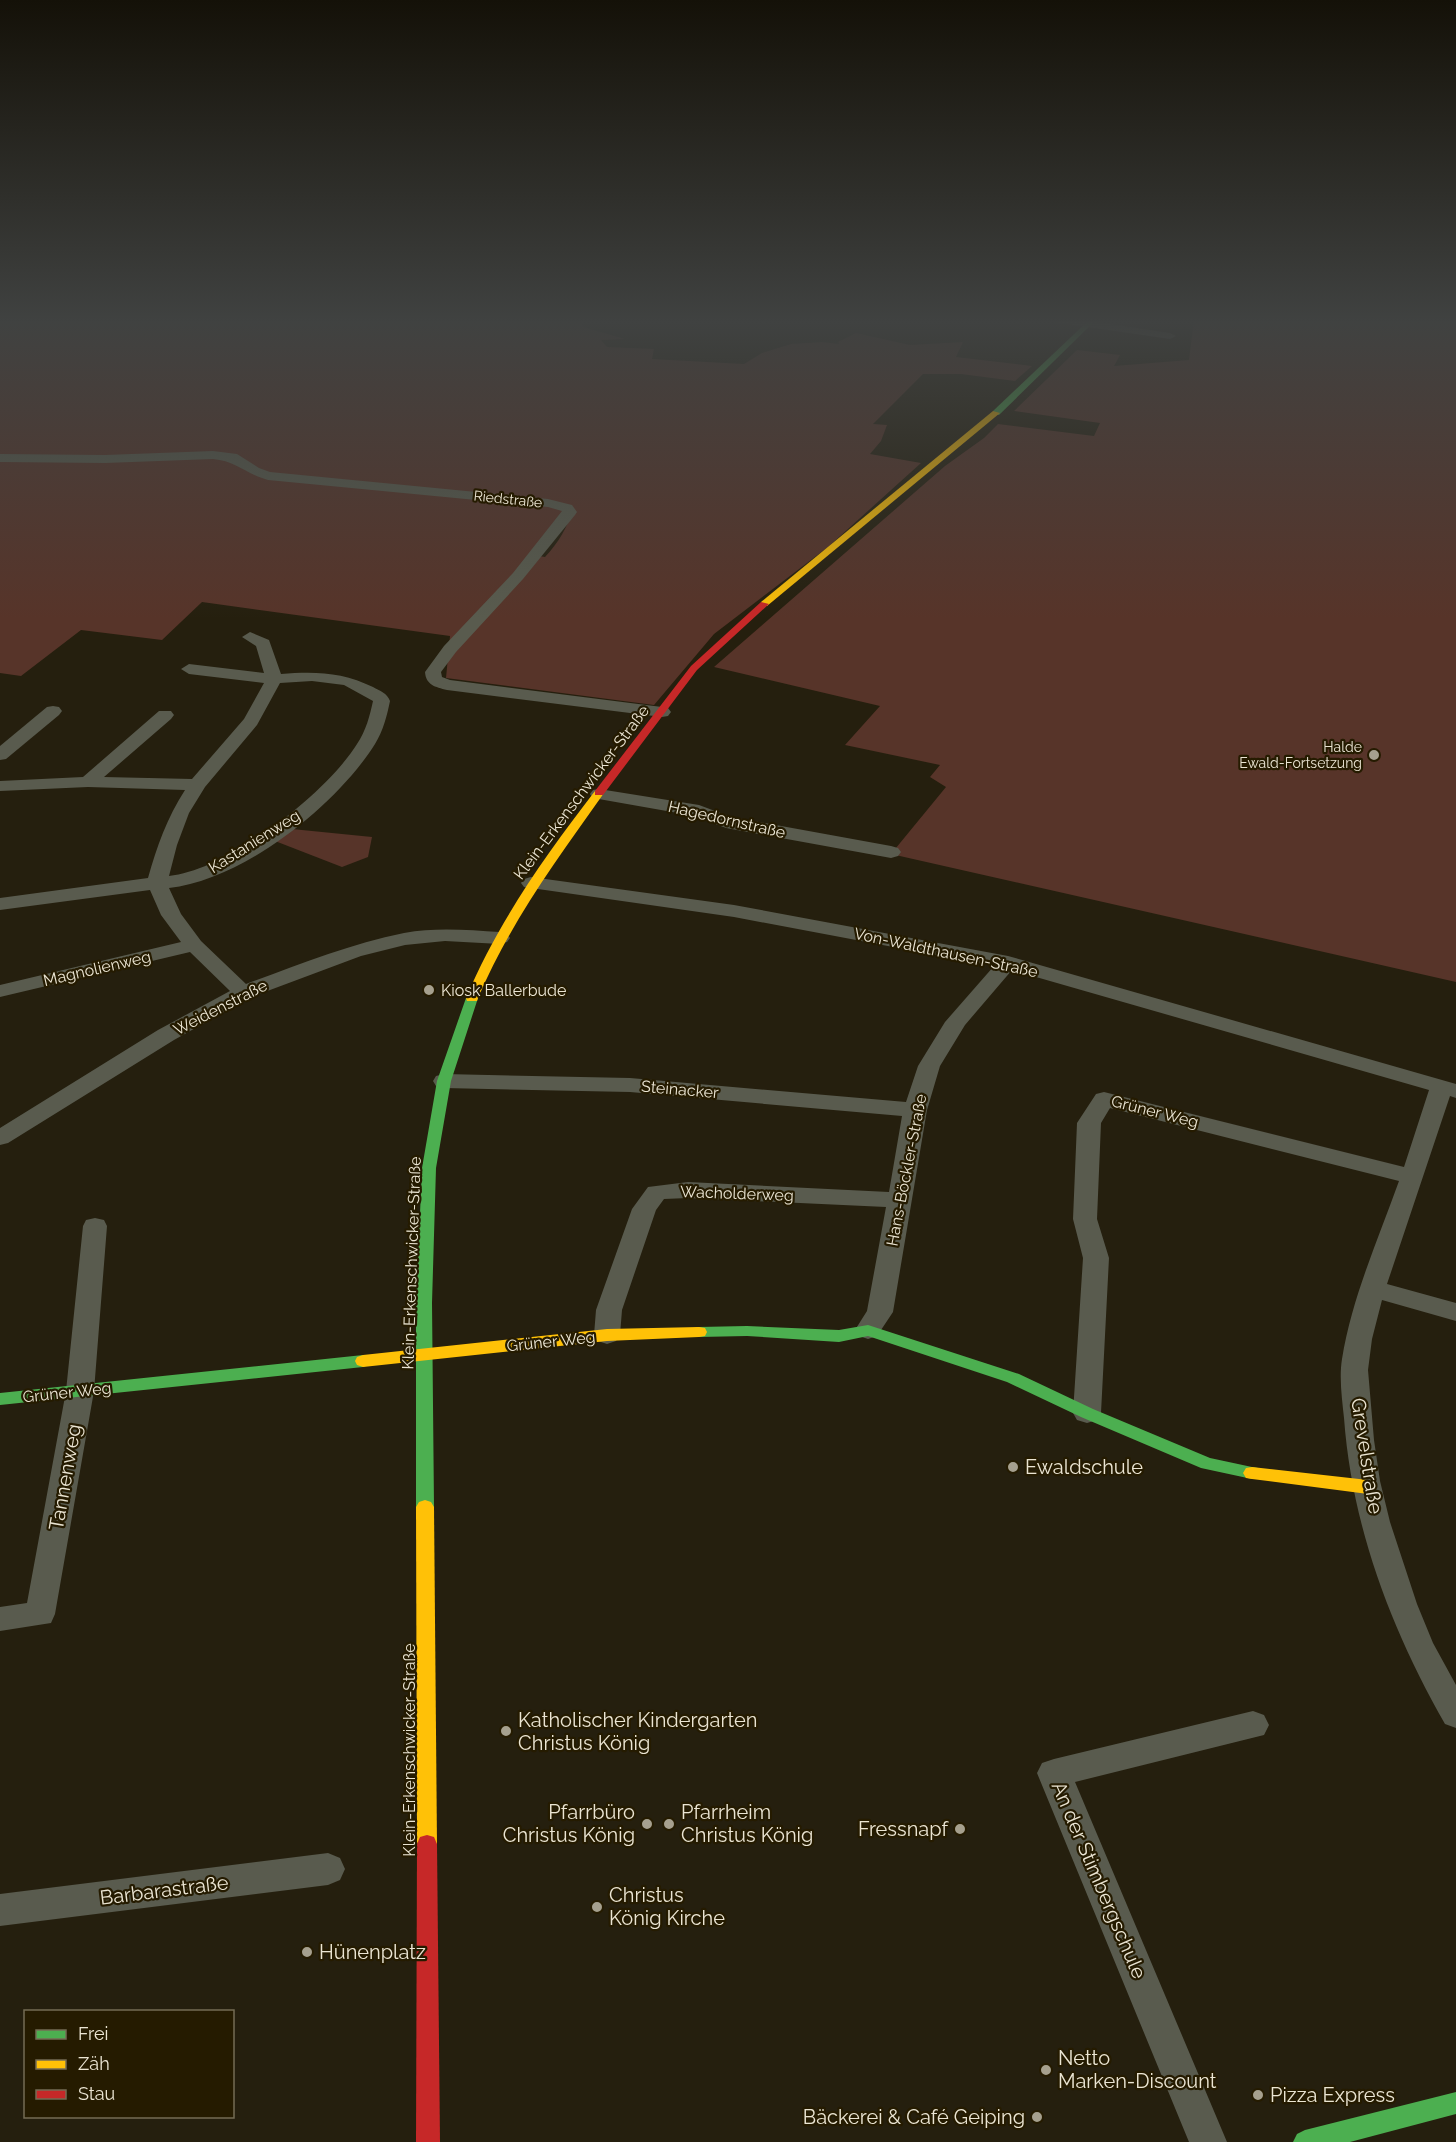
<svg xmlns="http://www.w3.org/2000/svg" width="1456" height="2142" font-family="Raleway,sans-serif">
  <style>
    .green { fill: #573429; fill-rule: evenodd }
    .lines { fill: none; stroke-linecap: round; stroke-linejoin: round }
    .street { fill: #595b4e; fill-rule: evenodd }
    .fast { fill: #4caf50; fill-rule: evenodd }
    .slow { fill: #ffc107; fill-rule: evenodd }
    .jam { fill: #c62828; fill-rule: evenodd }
    .poi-dot { fill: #a6a08e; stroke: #251b00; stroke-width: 2 }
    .labels { text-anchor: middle; stroke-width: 4.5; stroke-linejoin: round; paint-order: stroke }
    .far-street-label { font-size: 14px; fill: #ebe5d3; stroke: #251b00 }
    .far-poi-label { font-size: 14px; fill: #ebe5d3; stroke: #251b00; text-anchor: end }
    .street-label { font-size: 16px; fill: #ebe5d3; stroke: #251b00 }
    .poi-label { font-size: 16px; fill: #ebe5d3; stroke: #251b00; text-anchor: start }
    .near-street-label { font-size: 20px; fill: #ebe5d3; stroke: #251b00 }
    .near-poi-label { font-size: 20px; fill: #ebe5d3; stroke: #251b00; text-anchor: start }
  </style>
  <rect width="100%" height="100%" fill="#251f0e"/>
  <!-- green -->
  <g class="green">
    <path d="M 0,319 L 4,321 L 32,319 L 579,319 L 583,327 L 625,339 L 601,340 L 607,347 L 654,349 L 652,359 L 744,364 L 762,353 L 791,344 L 822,342 L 839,344 L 838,342 L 856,333 L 910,345 L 963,342 L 956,357 L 1032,366 L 1015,381 L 961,374 L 923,374 L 873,424 L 887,425 L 881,441 L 870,454 L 921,463 L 828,547 L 714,634 L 654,705 L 446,678 L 450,636 L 202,602 L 162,640 L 81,630 L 21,676 L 0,673 ZM 573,509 C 567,528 559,542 545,557 L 533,555 Z"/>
    <polygon points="1194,319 1456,319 1456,982 891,854 946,787 930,777 940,765 845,745 880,706 714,667 945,466 984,438 998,424 1094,436 1100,423 1014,411 1077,350 1120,355 1114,366 1189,360"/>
    <polygon points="292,829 372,837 368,857 342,867 275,841"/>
  </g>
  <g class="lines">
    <!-- street -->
    <g class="street">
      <polygon points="1048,319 1077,319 1170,333 1176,336 1170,339 1053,322"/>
      <path d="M 213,451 L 237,454 L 259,468 L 270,472 L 548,499 L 572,505 L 577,512 L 575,515 L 523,579 L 456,652 L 441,672 L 442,677 L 450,680 L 662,707 L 668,708 L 671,712 L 668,716 L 662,717 L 447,690 C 435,687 426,685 425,672 L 444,646 L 513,573 L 562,511 L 548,507 L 268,480 C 246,474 236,461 213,459 L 105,463 L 0,462 L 0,454 L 105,455 Z"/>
      <path d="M 250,632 L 269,640 L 281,674 C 314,671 343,672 373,687 C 380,691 387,693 390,701 C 387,716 383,731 375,744 C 336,806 243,880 169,888 L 181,914 L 201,941 L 246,984 C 298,965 350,944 404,933 C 436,927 468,930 500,932 L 507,934 L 510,938 L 507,942 L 500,944 L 445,941 L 405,945 L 361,956 L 251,997 L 174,1040 L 8,1143 L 0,1145 L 0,1128 L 158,1030 L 230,991 L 190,952 L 0,997 L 0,985 L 181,942 L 161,915 L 150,890 L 0,910 L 0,898 L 148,878 C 157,846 167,818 185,790 L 88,787 L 0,791 L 0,781 L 83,777 L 159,711 L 171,711 L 174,715 L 171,719 L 104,777 L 192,779 L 244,719 L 264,683 L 189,674 L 181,669 L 189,664 L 264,673 L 256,646 L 242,637 ZM 312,681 L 344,685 L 373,701 C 370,715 366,731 357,744 C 326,794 228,870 169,876 L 177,845 L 189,813 L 205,787 L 257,725 L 280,683 Z"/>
      <polygon points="53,706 59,707 62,711 59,715 6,759 0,760 0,746 47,707"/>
      <polygon points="599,789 699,805 731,817 891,846 898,848 901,852 898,856 891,858 726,828 695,816 593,798 590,794 593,790"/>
      <path d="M 531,877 L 734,905 L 1008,956 L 1456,1084 L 1456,1098 L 1450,1096 L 1387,1284 L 1456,1303 L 1456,1321 L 1382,1300 L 1372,1339 L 1368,1370 L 1374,1440 L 1380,1481 L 1390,1522 L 1417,1604 L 1433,1643 L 1456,1685 L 1456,1728 L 1445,1724 C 1391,1629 1352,1527 1344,1418 C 1342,1399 1339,1378 1342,1359 C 1352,1297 1378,1240 1399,1181 L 1110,1108 L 1101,1123 L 1097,1219 L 1109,1258 L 1101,1413 L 1097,1420 L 1087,1423 L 1077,1420 L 1073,1413 L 1083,1258 L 1073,1219 L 1077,1123 L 1096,1094 L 1104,1092 L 1404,1167 L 1429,1090 L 1012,970 L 965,1025 L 940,1066 L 927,1110 L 893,1312 L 877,1336 L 868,1339 L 859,1336 L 855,1330 L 867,1311 L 886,1207 L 688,1198 L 664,1199 L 656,1210 L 622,1310 L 620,1335 L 616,1341 L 607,1344 L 598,1341 L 594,1335 L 596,1310 L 632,1209 L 648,1187 L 688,1182 L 889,1192 L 902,1116 L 630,1092 L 444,1088 L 436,1086 L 433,1081 L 436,1076 L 444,1074 L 630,1078 L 906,1102 L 918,1066 L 945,1022 L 994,966 L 734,917 L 524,887 L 521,883 L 524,879 Z"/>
      <polygon points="95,1218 104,1220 107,1226 94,1391 55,1614 51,1623 0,1631 0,1607 27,1603 66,1391 83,1226 86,1220"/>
      <polygon points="1253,1711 1264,1715 1269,1725 1264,1735 1075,1782 1227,2142 1189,2142 1037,1773 1042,1763 1054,1759"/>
      <polygon points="328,1853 340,1858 345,1869 340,1880 328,1885 0,1926 0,1894"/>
    </g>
    <!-- fast -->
    <g class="fast">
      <polygon points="1090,319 1097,319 999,415 993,415 993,411"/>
      <polygon points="472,994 478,998 451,1081 436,1168 432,1303 434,1507 431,1512 425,1514 419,1512 416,1507 416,1303 422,1168 437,1081 466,998"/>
      <polygon points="868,1325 1019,1374 1093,1409 1210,1458 1252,1467 1258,1468 1261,1473 1258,1478 1252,1479 1201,1468 1081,1417 1007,1382 868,1336 839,1342 747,1336 699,1337 693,1336 691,1332 693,1328 699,1327 747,1326 839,1330"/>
      <polygon points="363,1355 369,1357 371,1361 369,1365 363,1367 0,1405 0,1393"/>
      <polygon points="1456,2092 1456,2114 1350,2142 1293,2142 1297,2134 1305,2130"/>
    </g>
    <!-- slow -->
    <g class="slow">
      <polygon points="993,411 1000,413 767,606 761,606 761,602"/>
      <path d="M 599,790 L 604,793 C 556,861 511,921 478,998 L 477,1001 L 467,1001 L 466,998 C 498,922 545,856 595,791 Z"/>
      <polygon points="699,1327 705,1328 707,1332 705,1336 699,1337 607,1341 363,1367 357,1365 355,1361 357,1357 363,1355 607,1329"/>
      <polygon points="1252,1467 1368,1480 1374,1482 1377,1487 1374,1492 1368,1494 1252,1479 1246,1478 1243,1473 1246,1468"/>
      <polygon points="425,1500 431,1502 434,1507 437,1844 434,1851 427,1853 420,1851 417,1844 416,1507 419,1502"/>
    </g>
    <!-- jam -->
    <g class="jam">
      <polygon points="761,602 769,604 697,670 603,795 595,795 595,791 691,666"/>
      <polygon points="427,1835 434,1837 437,1844 440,2142 416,2142 417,1844 420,1837"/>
    </g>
  </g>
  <!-- sky -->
  <linearGradient id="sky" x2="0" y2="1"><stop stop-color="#141108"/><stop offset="0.52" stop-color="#404241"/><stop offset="1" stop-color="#404241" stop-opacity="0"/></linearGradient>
  <rect width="1456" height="619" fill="url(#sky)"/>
  <!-- markers -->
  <g class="poi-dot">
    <circle cx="1374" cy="755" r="6"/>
    <circle cx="429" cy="990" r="6"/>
    <circle cx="1013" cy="1467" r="6"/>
    <circle cx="506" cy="1731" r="6"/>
    <circle cx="647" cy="1824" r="6"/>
    <circle cx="669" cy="1824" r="6"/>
    <circle cx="960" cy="1829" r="6"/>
    <circle cx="597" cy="1907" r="6"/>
    <circle cx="307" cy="1952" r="6"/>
    <circle cx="1046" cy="2070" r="6"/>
    <circle cx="1258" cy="2095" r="6"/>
    <circle cx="1037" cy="2117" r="6"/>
  </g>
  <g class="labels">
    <!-- far-street labels -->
    <g class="far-street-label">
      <text transform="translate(508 499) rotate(6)" y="5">Riedstraße</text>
    </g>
    <!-- far-poi labels -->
    <g class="far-poi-label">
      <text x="1362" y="752">Halde<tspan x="1362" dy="16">Ewald-Fortsetzung</tspan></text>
    </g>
    <!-- street labels -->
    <g class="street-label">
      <text transform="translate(581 792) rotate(-53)" y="6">Klein-Erkenschwicker-Straße</text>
      <text transform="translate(727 819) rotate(13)" y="6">Hagedornstraße</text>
      <text transform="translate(254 841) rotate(-32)" y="6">Kastanienweg</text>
      <text transform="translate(946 952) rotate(12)" y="6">Von-Waldthausen-Straße</text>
      <text transform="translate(97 968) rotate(-13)" y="6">Magnolienweg</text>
      <text transform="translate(220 1007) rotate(-27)" y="6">Weidenstraße</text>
      <text transform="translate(680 1089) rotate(5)" y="6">Steinacker</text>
      <text transform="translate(1155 1111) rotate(14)" y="6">Grüner Weg</text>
      <text transform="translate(906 1170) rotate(-79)" y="6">Hans-Böckler-Straße</text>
      <text transform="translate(737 1193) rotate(2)" y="6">Wacholderweg</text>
      <text transform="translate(411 1263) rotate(-88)" y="6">Klein-Erkenschwicker-Straße</text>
      <text transform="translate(551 1341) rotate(-6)" y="6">Grüner Weg</text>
      <text transform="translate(67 1392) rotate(-6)" y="6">Grüner Weg</text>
      <text transform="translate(409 1750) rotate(-90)" y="6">Klein-Erkenschwicker-Straße</text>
    </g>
    <!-- poi labels -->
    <g class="poi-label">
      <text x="441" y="996">Kiosk Ballerbude</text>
    </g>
    <!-- near-street labels -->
    <g class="near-street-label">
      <text transform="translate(1367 1456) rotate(81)" y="7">Grevelstraße</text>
      <text transform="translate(65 1477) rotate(-80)" y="7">Tannenweg</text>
      <text transform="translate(1099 1880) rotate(67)" y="7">An der Stimbergschule</text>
      <text transform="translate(164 1890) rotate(-7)" y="7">Barbarastraße</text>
    </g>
    <!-- near-poi labels -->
    <g class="near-poi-label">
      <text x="1025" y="1474">Ewaldschule</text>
      <text x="518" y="1727">Katholischer Kindergarten<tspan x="518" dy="23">Christus König</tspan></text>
      <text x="635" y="1819" text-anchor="end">Pfarrbüro<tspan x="635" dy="23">Christus König</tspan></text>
      <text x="681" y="1819">Pfarrheim<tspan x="681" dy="23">Christus König</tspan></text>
      <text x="948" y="1836" text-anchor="end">Fressnapf</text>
      <text x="609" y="1902">Christus<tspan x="609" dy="23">König Kirche</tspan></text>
      <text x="319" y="1959">Hünenplatz</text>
      <text x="1058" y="2065">Netto<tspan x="1058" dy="23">Marken-Discount</tspan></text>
      <text x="1270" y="2102">Pizza Express</text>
      <text x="1025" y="2124" text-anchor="end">Bäckerei &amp; Café Geiping</text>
    </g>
  </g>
  <!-- legend -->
  <rect x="24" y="2010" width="210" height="108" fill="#251b00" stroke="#746c54" stroke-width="1.5"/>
  <rect x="36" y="2030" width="30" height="9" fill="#4caf50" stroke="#746c54" stroke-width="1.5"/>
  <text x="78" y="2040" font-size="18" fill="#ebe5d3">Frei</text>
  <rect x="36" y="2060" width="30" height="9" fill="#ffc107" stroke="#746c54" stroke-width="1.5"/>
  <text x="78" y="2070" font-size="18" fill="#ebe5d3">Zäh</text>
  <rect x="36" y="2090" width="30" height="9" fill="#c62828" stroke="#746c54" stroke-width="1.5"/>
  <text x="78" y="2100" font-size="18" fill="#ebe5d3">Stau</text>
</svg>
